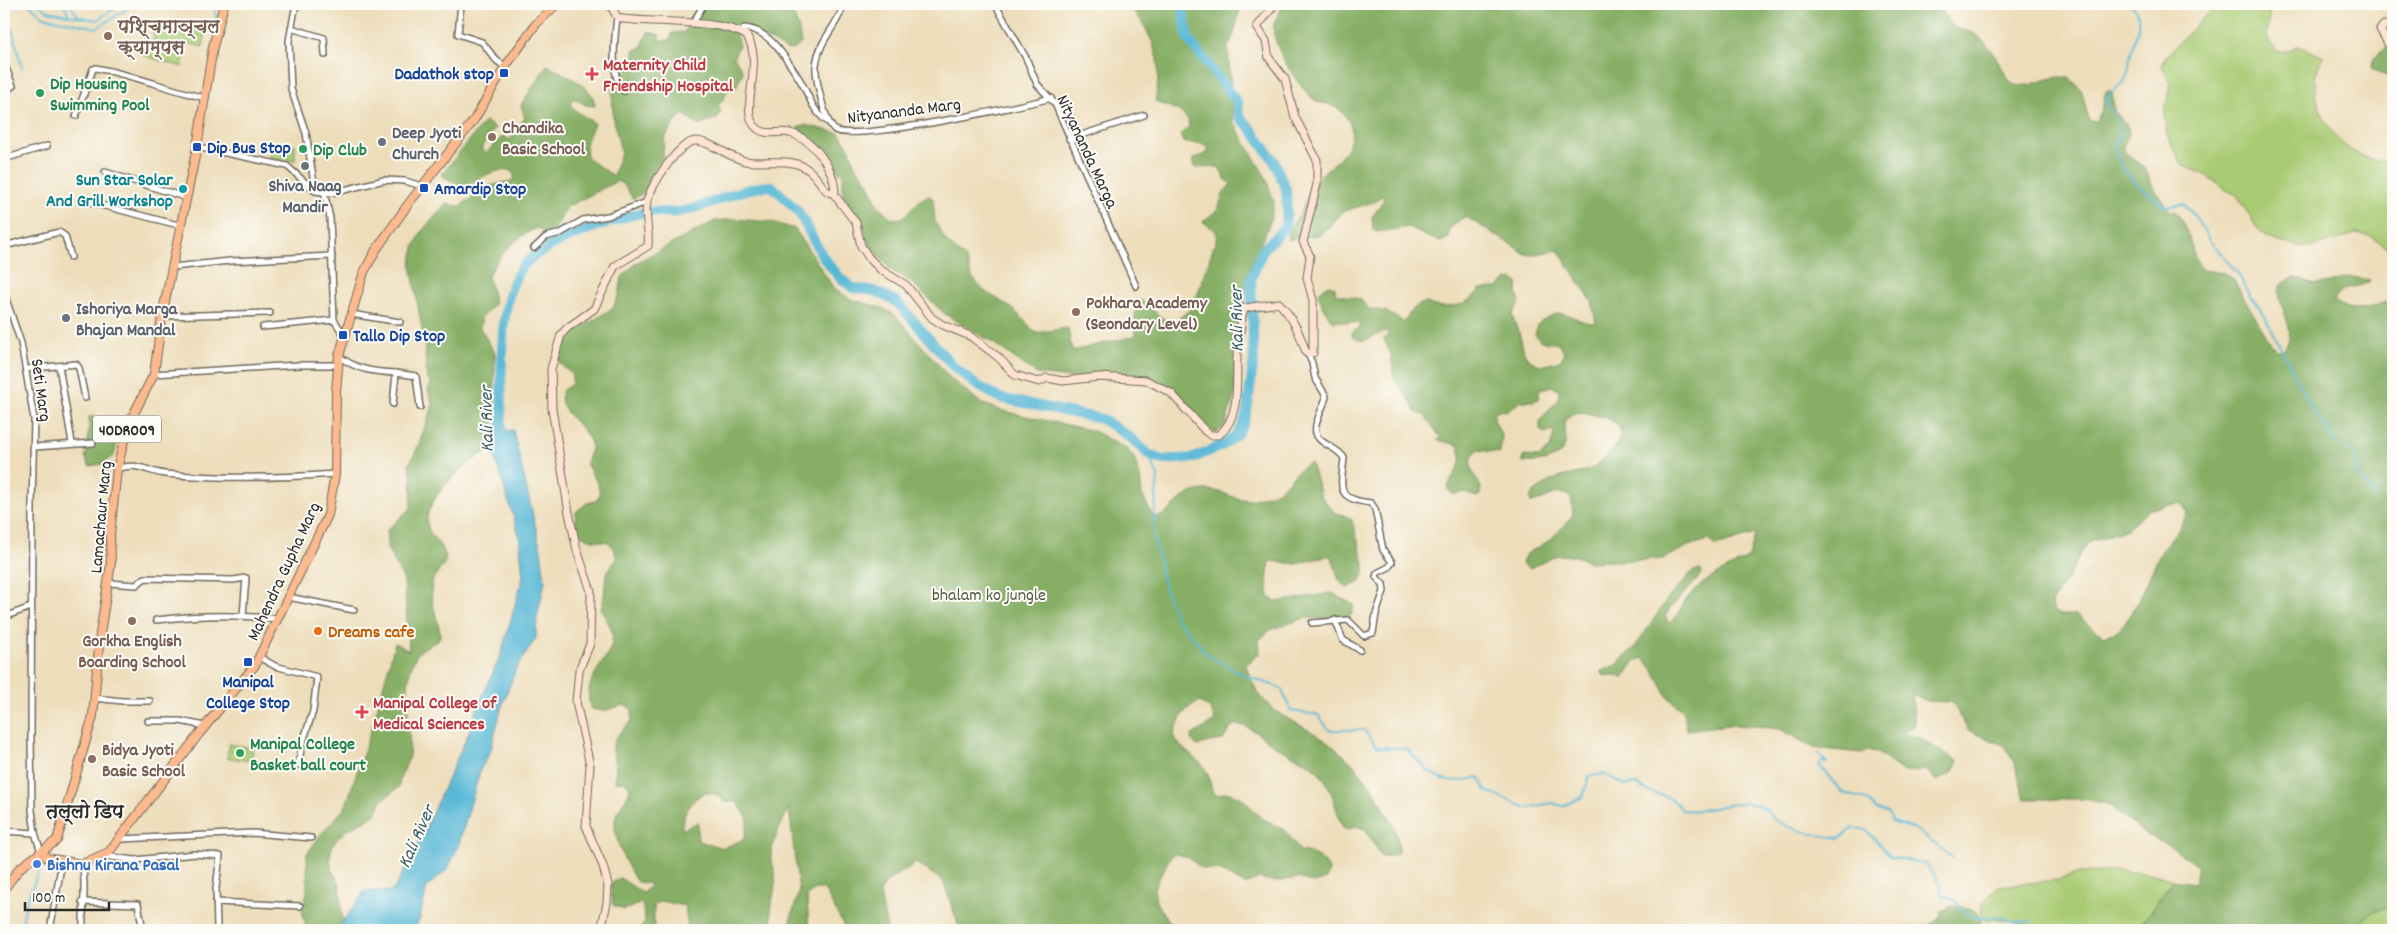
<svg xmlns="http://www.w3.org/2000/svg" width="2397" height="934" font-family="Dekko,'Playpen Sans Deva',sans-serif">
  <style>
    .green { fill: #a9cb73; stroke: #6a7b4f }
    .forest { fill: #86af65; stroke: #586d48; fill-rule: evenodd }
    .water { fill: #56b7d5; stroke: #407180 }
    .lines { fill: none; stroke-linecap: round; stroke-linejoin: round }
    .stream { stroke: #56b7d5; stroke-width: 2 }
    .river { stroke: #56b7d5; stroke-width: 10 }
    .street-casing { stroke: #6f695d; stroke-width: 8 }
    .secondary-casing { stroke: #6f695d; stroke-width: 9 }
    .primary-casing { stroke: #6f695d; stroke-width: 10 }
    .street { stroke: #fff; stroke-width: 5 }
    .secondary { stroke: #fee3d2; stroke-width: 7 }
    .primary { stroke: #fcba8e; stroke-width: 8 }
    .education-dot { fill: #8d6e63; stroke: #fdfcf7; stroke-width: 2 }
    .transit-dot { fill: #1a4fb4; stroke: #fdfcf7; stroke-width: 2 }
    .health-dot { fill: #e0444e; stroke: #fdfcf7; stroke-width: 2 }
    .leisure-dot { fill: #2e9e5b; stroke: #fdfcf7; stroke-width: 2 }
    .worship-dot { fill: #6b7280; stroke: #fdfcf7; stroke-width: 2 }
    .culture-dot { fill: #0f9aa8; stroke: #fdfcf7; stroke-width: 2 }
    .food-dot { fill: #e8710a; stroke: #fdfcf7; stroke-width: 2 }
    .shop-dot { fill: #3f7fe0; stroke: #fdfcf7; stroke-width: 2 }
    .labels { text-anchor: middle; stroke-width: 4; stroke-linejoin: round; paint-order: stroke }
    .shield { fill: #fdfcf7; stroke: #6a6a68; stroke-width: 1 }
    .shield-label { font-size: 16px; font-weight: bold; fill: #2b2b2b }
    .education-label { font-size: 18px; font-weight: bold; fill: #785e54; stroke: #fdfcf7; text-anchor: start }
    .health-label { font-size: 18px; font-weight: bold; fill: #be3a42; stroke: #fdfcf7; text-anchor: start }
    .transit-label { font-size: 18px; font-weight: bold; fill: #164399; stroke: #fdfcf7; text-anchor: start }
    .leisure-label { font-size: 18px; font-weight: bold; fill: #27864d; stroke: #fdfcf7; text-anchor: start }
    .street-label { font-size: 18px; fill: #2b2b2b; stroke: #fdfcf7 }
    .worship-label { font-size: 18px; font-weight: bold; fill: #5b616d; stroke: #fdfcf7; text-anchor: start }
    .culture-label { font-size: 18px; font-weight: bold; fill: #0d838f; stroke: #fdfcf7; text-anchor: end }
    .park-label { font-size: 18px; fill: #515b41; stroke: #fdfcf7 }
    .food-label { font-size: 18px; font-weight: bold; fill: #c56008; stroke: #fdfcf7; text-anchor: start }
    .shop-label { font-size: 18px; font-weight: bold; fill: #366cbe; stroke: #fdfcf7; text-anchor: start }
    .water-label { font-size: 19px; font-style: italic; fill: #3a5c66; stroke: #fdfcf7 }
    .neighbourhood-label { font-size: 19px; font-weight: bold; fill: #2b2b2b; stroke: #fdfcf7 }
  </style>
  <rect width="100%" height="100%" fill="#fdfcf7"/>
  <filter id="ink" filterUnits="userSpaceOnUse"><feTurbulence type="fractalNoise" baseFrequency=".02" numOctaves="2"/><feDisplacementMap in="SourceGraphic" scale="10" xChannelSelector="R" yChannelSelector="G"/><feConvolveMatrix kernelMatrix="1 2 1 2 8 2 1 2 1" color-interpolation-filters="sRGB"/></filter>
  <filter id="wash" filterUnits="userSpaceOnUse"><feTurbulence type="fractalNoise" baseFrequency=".0096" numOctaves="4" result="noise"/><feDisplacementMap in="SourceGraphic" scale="20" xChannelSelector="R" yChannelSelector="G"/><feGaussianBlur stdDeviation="1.12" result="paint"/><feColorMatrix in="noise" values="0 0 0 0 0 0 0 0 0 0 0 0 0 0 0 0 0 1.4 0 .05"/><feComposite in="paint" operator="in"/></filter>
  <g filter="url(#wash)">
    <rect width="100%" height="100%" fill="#edddba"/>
    <!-- green -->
    <g class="green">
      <path d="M 2217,4 L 2266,4 C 2276,24 2256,30 2277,51 L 2288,51 L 2298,46 L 2323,57 C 2320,63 2316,71 2315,79 C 2314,108 2332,142 2359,155 C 2369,160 2383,160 2393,163 L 2393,252 L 2371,236 L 2355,234 L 2311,248 L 2278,242 L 2266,237 L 2257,228 L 2237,195 L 2226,190 L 2204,174 L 2182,165 L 2167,135 L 2164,116 L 2170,83 L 2162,66 L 2166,56 Z"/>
      <polygon points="177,22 185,30 189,30 189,33 191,34 195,27 201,24 204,25 202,28 206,30 203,47 187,43 182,67 148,57 137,52 155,38 152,33 156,30 159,33"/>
      <rect x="270" y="145" width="25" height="15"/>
      <polygon points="229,744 253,748 251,761 227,758"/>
      <polygon points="2122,871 2154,874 2173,880 2140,925 2159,930 2040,930 2012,921 1981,919 1982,905 1998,886 2058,880 2079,873"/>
      <polygon points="2393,905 2393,930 2352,930 2372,912"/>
    </g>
    <!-- forest -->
    <g class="forest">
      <path d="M 702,4 L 789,4 L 799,29 L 801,44 L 793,50 L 785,49 L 773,41 L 754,36 L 747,23 L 739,25 L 735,31 L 739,45 L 734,57 C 748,79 743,67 736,88 L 727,91 L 724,98 L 718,105 L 721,112 L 717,119 L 710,120 L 700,126 L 691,121 L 687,116 L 682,115 L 678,118 L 668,133 L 664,140 L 663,159 L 651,176 L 645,192 L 633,199 L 624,185 L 617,181 L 567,207 L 554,231 L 544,233 L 537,228 C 516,236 499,256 488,276 L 495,303 L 482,317 L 480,328 L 495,353 L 493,449 C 471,456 424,498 427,523 C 429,537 442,544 446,556 C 446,568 434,572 432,583 C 428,601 440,620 440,637 C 434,645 422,646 416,656 C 401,681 412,727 409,755 C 407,767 399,776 399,787 L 382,800 L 376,814 C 356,827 325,834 331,865 C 332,873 339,879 340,887 C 342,899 339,909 344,921 L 337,930 L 307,930 L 302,911 L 307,893 L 307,854 L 320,835 L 345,808 L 373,724 L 395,643 L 409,651 L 404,580 L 387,548 L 387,530 L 411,508 L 412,482 L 409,464 L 417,449 L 433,405 L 428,390 L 431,383 L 427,378 L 424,341 L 411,265 L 414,247 L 422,231 L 446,204 L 460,206 L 489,186 L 511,181 L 515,178 L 512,171 C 497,167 475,179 465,189 L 441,175 L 485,121 L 495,128 L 481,149 L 486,153 L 503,136 L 510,140 L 525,118 L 521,105 L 547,65 C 563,74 594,85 595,106 L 586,105 L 573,98 L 571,105 L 576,111 L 594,123 L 586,143 L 587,158 L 613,176 L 621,152 L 613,117 L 612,84 L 619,73 L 635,64 L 634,50 L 641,48 L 648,32 L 660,35 L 659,40 L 670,40 L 672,33 L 685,32 L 693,13 L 700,11 Z"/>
      <path d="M 1128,4 L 1242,4 C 1236,18 1237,33 1228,46 L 1233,121 L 1266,178 L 1274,202 L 1269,225 L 1247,275 L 1234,397 L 1225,426 L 1217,432 C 1201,432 1188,406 1177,396 C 1169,387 1158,381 1146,378 L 1070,378 L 1037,374 L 995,344 L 945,314 L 911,282 L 890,269 L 874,251 L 868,241 L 863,224 L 843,196 L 843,174 L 838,171 L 826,150 L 797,128 L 805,125 L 839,133 L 850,149 L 854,164 L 868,182 L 878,205 L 891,218 C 910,223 914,197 930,196 L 933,199 L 935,222 L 946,241 L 966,259 L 972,277 L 983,290 L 1013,309 L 1036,333 L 1068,328 L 1072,351 L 1135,336 L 1135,315 L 1139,300 C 1154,306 1154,317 1173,323 L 1190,310 L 1191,300 L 1197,296 L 1217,237 L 1216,231 L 1203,222 L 1218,209 L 1224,192 L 1231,184 L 1225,179 L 1219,167 L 1197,168 L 1193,165 L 1193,159 L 1209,152 C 1205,138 1194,146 1183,142 L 1180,135 L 1189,126 L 1188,119 L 1179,111 L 1155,101 C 1161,70 1159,50 1142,22 C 1138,16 1132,10 1128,4 Z"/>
      <path d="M 1284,4 L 1941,4 C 1950,40 1966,22 1983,41 C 1995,53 2002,70 2012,84 C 2032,91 2051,71 2071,79 L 2082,91 L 2089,121 L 2096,121 L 2102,110 L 2106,91 L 2112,91 L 2114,111 L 2126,124 L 2129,131 L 2124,145 L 2125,152 L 2145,168 L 2152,185 L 2170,211 L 2175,211 C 2190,227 2189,251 2202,270 L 2225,273 L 2233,279 L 2271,344 L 2277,350 L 2283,350 C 2301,327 2275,310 2280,286 C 2299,270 2301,283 2320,284 C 2331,285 2340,277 2350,277 C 2356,277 2363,279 2370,280 L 2369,282 C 2356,289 2340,285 2334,301 C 2351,316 2376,307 2393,298 L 2393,905 L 2372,912 L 2352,930 L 2159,930 L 2140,926 L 2173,880 L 2194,883 L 2198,867 L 2174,848 L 2143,833 L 2108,804 L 2083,799 L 2025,799 L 2015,765 L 2005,746 L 1968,730 L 1952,702 L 1927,701 L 1912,694 L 1915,725 L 1902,734 L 1916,736 L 1958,761 L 1952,773 L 1936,781 L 1926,770 L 1904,772 L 1877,753 L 1870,751 L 1862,753 L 1814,748 L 1780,729 L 1755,726 L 1727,725 L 1687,730 L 1683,711 L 1667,696 L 1654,671 L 1643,658 L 1635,661 L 1624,677 L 1603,675 L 1601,671 L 1616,665 L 1635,647 L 1668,598 L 1692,572 L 1700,569 L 1702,572 C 1692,590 1675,599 1665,616 L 1669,623 L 1673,621 C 1679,613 1683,602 1690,595 C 1707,577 1727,570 1749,557 L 1755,534 L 1716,546 L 1708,540 L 1688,546 L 1663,559 L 1590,562 L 1576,556 L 1558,555 L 1530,568 L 1522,564 L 1525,555 L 1550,540 L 1571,518 L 1573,513 L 1571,498 C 1557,486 1545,501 1531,503 L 1530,498 L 1532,494 C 1539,489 1547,482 1555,479 C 1569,473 1586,475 1598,464 C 1618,447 1636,425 1599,416 C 1592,415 1584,411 1576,413 L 1565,420 C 1562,427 1566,433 1566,440 C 1565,460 1537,464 1523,462 L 1522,458 L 1525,456 L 1539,457 L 1550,448 L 1554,434 L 1552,430 L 1544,433 L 1540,430 L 1540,420 L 1558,400 L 1559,391 L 1552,386 L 1540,389 L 1538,399 L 1534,401 L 1521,401 L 1508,411 L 1499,410 L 1495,412 L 1494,420 L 1502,436 L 1500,453 L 1479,450 C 1462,458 1475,476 1481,487 L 1480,495 L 1476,497 L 1465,492 L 1453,495 L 1447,488 C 1454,473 1466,464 1458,445 L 1437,440 L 1441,438 L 1424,415 L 1415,412 L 1412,404 L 1394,378 L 1391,355 L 1384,339 L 1387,336 L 1388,330 L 1363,341 L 1352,337 L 1352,333 L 1360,327 L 1358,323 L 1332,321 C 1328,316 1318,298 1318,292 L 1329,285 L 1335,287 L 1335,294 L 1360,299 L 1369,309 L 1385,311 L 1404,322 C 1409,314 1414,306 1423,303 C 1428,302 1430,305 1435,306 C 1453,309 1471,304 1480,289 L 1498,288 L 1506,280 L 1512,279 L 1518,283 L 1517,293 L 1520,302 L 1512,315 L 1521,339 L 1524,352 L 1529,360 L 1542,366 L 1560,361 L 1565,353 L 1558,343 C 1547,343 1541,344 1535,334 L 1537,325 C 1568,300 1570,324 1596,323 L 1592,302 L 1558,250 L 1531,255 L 1526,254 L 1468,218 L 1463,218 L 1450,228 L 1449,238 L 1441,242 L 1425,236 L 1410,227 L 1377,232 L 1373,230 L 1372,217 L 1384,199 L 1382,195 L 1377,201 L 1344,211 L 1322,234 L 1288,240 C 1290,221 1296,224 1302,210 C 1306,202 1308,193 1312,185 C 1324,167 1356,154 1351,127 C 1348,117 1339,106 1328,104 C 1324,103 1321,104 1317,102 C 1301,92 1269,43 1274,24 C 1276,17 1281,10 1284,4 ZM 2179,503 L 2183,505 L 2187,513 C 2181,529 2168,540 2160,554 C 2148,576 2131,635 2103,636 L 2077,615 L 2062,615 L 2054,612 L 2052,603 L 2072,571 L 2080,554 L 2088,543 L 2127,529 L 2150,509 Z"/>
      <polygon points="2393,43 2393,78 2384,75 2372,68 2373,58"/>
      <path d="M 734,219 L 771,222 L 795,229 L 833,287 L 850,299 L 882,308 L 895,315 L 950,378 L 981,403 L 1003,411 L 1094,431 L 1128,450 L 1134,458 L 1140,477 L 1142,495 L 1154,518 C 1170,516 1176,499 1191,493 C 1217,482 1234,504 1254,499 C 1260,497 1274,494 1279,490 C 1291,481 1295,469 1311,463 L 1321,496 L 1335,513 L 1344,515 L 1352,520 L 1364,563 L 1364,574 L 1360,582 L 1347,588 L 1339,580 L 1331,555 L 1297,564 L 1270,561 L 1267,579 L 1269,597 L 1276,602 L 1332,593 L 1354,605 L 1352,614 L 1345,620 L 1305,618 L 1270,630 L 1259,640 L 1260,653 L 1246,665 C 1262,717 1288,714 1326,741 C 1354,761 1373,785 1388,816 C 1393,826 1401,840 1398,852 L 1391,856 L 1381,856 L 1365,829 L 1356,826 L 1348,830 L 1344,829 C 1335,813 1335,794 1324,779 C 1311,760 1292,757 1274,745 C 1262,738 1249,723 1233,725 L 1223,740 L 1209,742 L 1197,746 L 1191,740 L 1192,735 L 1215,721 L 1211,709 L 1200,702 C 1185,705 1178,722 1174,735 C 1179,751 1198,756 1206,770 C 1210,777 1210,786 1213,793 L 1218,795 L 1226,792 L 1241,797 L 1261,818 L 1284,829 L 1300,851 C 1311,852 1326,858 1329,871 L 1326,879 L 1313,883 L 1298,878 L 1276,882 L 1259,878 L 1248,884 L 1244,884 L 1219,870 L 1202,869 L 1188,857 L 1175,854 L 1171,856 L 1154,888 L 1156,902 L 1170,924 L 1171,930 L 960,930 L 943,881 L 916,863 L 886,882 L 880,893 L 887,930 L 846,930 L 824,889 L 815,889 L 807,897 L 809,930 L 792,930 L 790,921 L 799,892 L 789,808 C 782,823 773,839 771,855 C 770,862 775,868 775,874 C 777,896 765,910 775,930 L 688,930 L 685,906 L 661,901 L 654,905 L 654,930 L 640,930 L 645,921 L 642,903 L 624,910 L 613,905 L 610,884 L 620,878 L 643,893 L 651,884 L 637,882 C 627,867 613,838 615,820 C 616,808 629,799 630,788 L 624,781 L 615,782 C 620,747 599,750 632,721 L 632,709 L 624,705 L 603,711 L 591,709 C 579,674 617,659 612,633 C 611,625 604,617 601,609 C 605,598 604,588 606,577 C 610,560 624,563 609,542 C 588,540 573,539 576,512 L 587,503 L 596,501 C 606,489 591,475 586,463 C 587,457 592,451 591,444 C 587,426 553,411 563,390 L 572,384 L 572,374 C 568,370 561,366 559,362 C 556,355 561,342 566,337 L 613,308 L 619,294 L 622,277 L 636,263 L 715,221 ZM 704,793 C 713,793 719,794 724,802 L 737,802 L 748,819 L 744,839 L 723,848 L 698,841 L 698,822 L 682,830 C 681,814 690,801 704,793 Z"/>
      <path d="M 93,416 L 100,420 L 99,433 L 103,439 L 108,438 L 109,433 L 120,430 L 114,456 L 102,464 L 89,466 L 85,456 L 89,448 C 86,437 90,428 89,417 Z"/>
      <path d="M 1951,906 C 1972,908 1978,906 1983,930 L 1896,930 C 1914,922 1925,934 1941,916 L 1940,912 Z"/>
    </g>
    <!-- water -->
    <polygon class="water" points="513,430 541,550 545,581 537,618 536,638 516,669 502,706 490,753 481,768 458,847 448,869 427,887 420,918 414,930 337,930 365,891 393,891 420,840 469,732 477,708 500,657 523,577 519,535 495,458 495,432"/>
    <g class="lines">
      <!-- stream -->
      <g class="stream">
        <polyline points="12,4 7,9 22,68"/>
        <polyline points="29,4 44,17 97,28 134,4"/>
        <polyline points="37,4 48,11 68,15 68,12 63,4"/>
        <polyline points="69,4 80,18"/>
        <polyline points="215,4 216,21"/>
        <path d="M 2123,4 L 2129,4 L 2137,10 C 2141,30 2135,35 2131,53 C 2128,64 2131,73 2122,83 C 2112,93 2111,87 2106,104 C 2120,122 2127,125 2114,146 C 2121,179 2142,186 2165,207 L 2184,204 L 2194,215 L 2209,240 L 2238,273 L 2250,297 L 2261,309 L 2315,414 L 2326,426 L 2333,440 L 2356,454 C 2352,478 2364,480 2376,497"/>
        <polyline points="68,15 97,20 121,4"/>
        <path d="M 1148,454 L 1158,476 L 1153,532 L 1165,589 L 1176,618 L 1208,655 L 1241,674 L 1281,688 L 1291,711 L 1318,715 L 1329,730 L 1364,730 L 1377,747 L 1407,749 C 1431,775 1441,788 1479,777 L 1486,791 L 1527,808 L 1552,803 L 1562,806 L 1583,797 L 1589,776 L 1604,774 L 1625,785 L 1637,784 C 1653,799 1665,788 1682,810 C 1708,814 1736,797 1760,806 C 1767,808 1770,818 1777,821 C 1795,831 1820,836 1840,838 L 1854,828 L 1866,830 L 1891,857 L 1926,864 L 1940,884 L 1942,895 L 1954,900 L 1965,912 L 1974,918 L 2000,917 L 2016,922 L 2033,921"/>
        <path d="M 1818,753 L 1827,763 L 1821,762 L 1819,765 L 1843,793 C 1856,798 1866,796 1875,809 C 1889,815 1886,807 1892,822 L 1915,829 L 1953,858"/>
        <polyline points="21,930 26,902 42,864"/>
      </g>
      <!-- river -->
      <path class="river" d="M 501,443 C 504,397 493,299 524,265 C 546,241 612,220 645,212 C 655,210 667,214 678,212 C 710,207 741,186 772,186 L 798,211 L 823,257 L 841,279 L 853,288 L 875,291 L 897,302 L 953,366 L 975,384 L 1000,398 L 1102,419 L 1131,438 L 1148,454 L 1162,460 L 1194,458 L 1223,445 L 1237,434 L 1243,425 L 1247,411 L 1254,359 L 1251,279 L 1263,250 L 1285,227 L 1287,210 L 1286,189 L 1274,161 L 1250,127 L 1239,117 L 1238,103 L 1188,39 L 1182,4"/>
    </g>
  </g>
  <g filter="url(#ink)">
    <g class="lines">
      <defs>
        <g id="street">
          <polyline points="296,4 289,41 291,89 306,133 315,189"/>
          <polyline points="461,4 458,34 482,42 496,60 505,67"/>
          <path d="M 844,4 C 838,26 819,39 816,65 C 815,78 825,123 835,130 C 854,142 1022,106 1051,98"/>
          <polyline points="995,4 1026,58 1037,84 1055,104 1136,286"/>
          <path d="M 617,17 C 615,35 609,78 624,91"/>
          <polyline points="693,23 704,4"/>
          <polyline points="291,28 324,38 325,55"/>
          <path d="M 742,32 L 744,28 C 770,29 787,60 800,80 C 809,95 812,111 828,122"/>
          <polyline points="4,63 13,86 4,90"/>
          <path d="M 76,116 L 93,69 L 96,68 C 133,75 168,89 205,98"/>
          <polyline points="1069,139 1144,115"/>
          <polyline points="197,147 287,166 315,191 332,193 384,180 405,181 422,186"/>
          <polyline points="4,159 47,146"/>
          <polyline points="105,172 187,198"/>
          <polyline points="324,192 330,218 334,320 344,335"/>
          <polyline points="93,203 182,226"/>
          <polyline points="4,246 59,232 65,236 71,257"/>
          <polyline points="534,248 546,237 561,233 583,220 608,216 647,202"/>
          <polyline points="173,267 230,261 332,256"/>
          <polyline points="4,293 21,343 34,419 32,505 31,736 32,810 35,833 41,852"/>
          <polyline points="351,314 400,322"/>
          <polyline points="162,316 270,313"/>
          <polyline points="263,327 334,320"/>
          <path d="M 1308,354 L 1312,363 L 1315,378 L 1326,396 C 1326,401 1318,416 1316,425 C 1312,445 1336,444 1344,458 C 1341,488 1335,499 1371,503 L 1375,509 L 1383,550 L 1392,562 L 1389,567 L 1377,573 L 1376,577 L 1383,584 L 1384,591 L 1376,614 L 1373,633 L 1364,636 L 1348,620 L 1312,623"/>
          <path d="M 339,356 C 356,370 375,372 396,373 L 393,404"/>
          <polyline points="59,366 72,443"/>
          <polyline points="26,369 76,364 79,368 85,398"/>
          <polyline points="396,373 416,376 420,407"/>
          <polyline points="154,374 298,365 338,365"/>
          <polyline points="34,447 93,443"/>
          <path d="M 117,469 C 135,461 148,472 165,474 C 221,479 279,478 335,474"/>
          <polyline points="109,583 136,585 145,578 233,580 246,578 243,615"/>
          <polyline points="288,597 354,610"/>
          <polyline points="4,617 31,607"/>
          <path d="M 156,620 C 196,615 237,614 277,619"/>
          <polyline points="1335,620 1343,640 1360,650"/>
          <polyline points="259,657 275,666 317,677 313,711 302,745 298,765"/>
          <polyline points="94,698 122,701 150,701"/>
          <polyline points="148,721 180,721 205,726"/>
          <polyline points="4,831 35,833"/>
          <polyline points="120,839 253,833 311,838"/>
          <polyline points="102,856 135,860 195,854 220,856 216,888 217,930"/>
          <path d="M 82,864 C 87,885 82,909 83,930"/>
          <polyline points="82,902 138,904 143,930"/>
          <polyline points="216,902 300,906"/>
          <polyline points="50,930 62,861"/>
        </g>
        <g id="secondary">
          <polyline points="2393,30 2384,25 2380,29 2389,45 2393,49"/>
          <path d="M 833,193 L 856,223 L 861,246 L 869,258 L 881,270 L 906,285 L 932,318 L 943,325 L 970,336 L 998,357 L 1015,375 L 1039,382 L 1047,378 L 1063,381 L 1099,377 L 1146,380 L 1171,393 L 1206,432 L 1211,435 L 1219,435 C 1241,417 1236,382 1237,357 C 1237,347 1239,336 1241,326 C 1242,318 1241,315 1245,308 L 1279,303 C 1293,318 1300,333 1306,353 L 1313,353 L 1313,300 L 1307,278 L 1310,256 L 1303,242 L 1317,184 L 1317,160 L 1295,117 L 1285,79 L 1269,58 L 1266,41 L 1257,27 L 1275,4"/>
          <path d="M 601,930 L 607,903 L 608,885 L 603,866 L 586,826 L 590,765 L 576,702 L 579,670 L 590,644 L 591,591 L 577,550 L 569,513 L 552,409 L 551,369 L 561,335 L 567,328 L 594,309 L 615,266 L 648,246 C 650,232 644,216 647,201 C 651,186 679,141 696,141 C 710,141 730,158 745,161 C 768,165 792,155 811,172 C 818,178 821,186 828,192 L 833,193 L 835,191 C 834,168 813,139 790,133 C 777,130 764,138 754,125 C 740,108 765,60 746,35 C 717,19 658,23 623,19 L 617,17 L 610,4"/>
        </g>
        <g id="primary">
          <polyline points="41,852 47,858 82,864 109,852 199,734 255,665 328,515 335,474 336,392 339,356 364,272 376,250 409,203 474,120 505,67 523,42 536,24 557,4"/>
          <polyline points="4,889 20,868 57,840 93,716 100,634 111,563 110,535 117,469 128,425 154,374 162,316 197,147 213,47 224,4"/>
        </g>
      </defs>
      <!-- street casing -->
      <use href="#street" class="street-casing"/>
      <!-- secondary casing -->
      <use href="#secondary" class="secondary-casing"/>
      <!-- primary casing -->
      <use href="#primary" class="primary-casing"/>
      <!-- street -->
      <use href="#street" class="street"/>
      <!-- secondary -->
      <use href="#secondary" class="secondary"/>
      <!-- primary -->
      <use href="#primary" class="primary"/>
    </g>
  </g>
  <!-- markers -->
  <g class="education-dot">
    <circle cx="108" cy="36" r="5"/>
    <circle cx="492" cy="137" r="5"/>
    <circle cx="1076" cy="312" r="5"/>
    <circle cx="132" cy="621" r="5"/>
    <circle cx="92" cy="759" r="5"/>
  </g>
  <g class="transit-dot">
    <rect x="499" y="68" width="10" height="10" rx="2.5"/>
    <rect x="192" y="142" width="10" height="10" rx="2.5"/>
    <rect x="419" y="183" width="10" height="10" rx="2.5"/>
    <rect x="338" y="330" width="10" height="10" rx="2.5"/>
    <rect x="243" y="657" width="10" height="10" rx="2.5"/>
  </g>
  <g class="health-dot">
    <path d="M589.5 66.5h5v5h5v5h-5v5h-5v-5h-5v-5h5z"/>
    <path d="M359.5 704.5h5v5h5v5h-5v5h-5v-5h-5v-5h5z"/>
  </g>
  <g class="leisure-dot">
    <circle cx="40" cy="93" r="5"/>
    <circle cx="303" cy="149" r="5"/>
    <circle cx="240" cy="753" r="5"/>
  </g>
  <g class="worship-dot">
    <circle cx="382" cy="142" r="5"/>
    <circle cx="305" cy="166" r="5"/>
    <circle cx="66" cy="318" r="5"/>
  </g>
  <circle class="culture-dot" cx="183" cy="189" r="5"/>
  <circle class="food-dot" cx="318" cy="631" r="5"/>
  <circle class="shop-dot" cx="37" cy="864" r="5"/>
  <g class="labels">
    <!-- shield labels -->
    <rect class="shield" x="93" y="415.5" width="68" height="27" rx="4"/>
    <g class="shield-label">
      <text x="127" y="435">40DR009</text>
    </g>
    <!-- education labels -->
    <g class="education-label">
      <text x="118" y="32">पश्‍चिमाञ्‍चल<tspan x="118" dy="21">क्याम्पस</tspan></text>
      <text x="502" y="133">Chandika<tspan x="502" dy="21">Basic School</tspan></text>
      <text x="1086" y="308">Pokhara Academy<tspan x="1086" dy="21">(Seondary Level)</tspan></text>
      <text x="132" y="646" text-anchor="middle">Gorkha English<tspan x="132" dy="21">Boarding School</tspan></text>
      <text x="102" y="755">Bidya Jyoti<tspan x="102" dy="21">Basic School</tspan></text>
    </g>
    <!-- health labels -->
    <g class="health-label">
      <text x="603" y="70">Maternity Child<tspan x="603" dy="21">Friendship Hospital</tspan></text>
      <text x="373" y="708">Manipal College of<tspan x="373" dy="21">Medical Sciences</tspan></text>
    </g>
    <!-- transit labels -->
    <g class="transit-label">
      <text x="494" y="79" text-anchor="end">Dadathok stop</text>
      <text x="207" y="153">Dip Bus Stop</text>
      <text x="434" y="194">Amardip Stop</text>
      <text x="353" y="341">Tallo Dip Stop</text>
      <text x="248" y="687" text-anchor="middle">Manipal<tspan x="248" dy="21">College Stop</tspan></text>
    </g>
    <!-- leisure labels -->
    <g class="leisure-label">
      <text x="50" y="89">Dip Housing<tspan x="50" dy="21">Swimming Pool</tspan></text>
      <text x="313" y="155">Dip Club</text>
      <text x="250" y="749">Manipal College<tspan x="250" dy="21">Basket ball court</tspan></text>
    </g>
    <!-- street labels -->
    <g class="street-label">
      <text transform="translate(904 110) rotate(-7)" y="6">Nityananda Marg</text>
      <text transform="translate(1088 151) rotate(65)" y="6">Nityananda Marga</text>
      <text transform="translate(42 390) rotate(82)" y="6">Seti Marg</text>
      <text transform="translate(100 517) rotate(-85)" y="6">Lamachaur Marg</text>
      <text transform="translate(283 571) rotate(-65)" y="6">Mahendra Gupha Marg</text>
    </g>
    <!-- worship labels -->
    <g class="worship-label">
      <text x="392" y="138">Deep Jyoti<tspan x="392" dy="21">Church</tspan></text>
      <text x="305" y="191" text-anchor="middle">Shiva Naag<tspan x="305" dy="21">Mandir</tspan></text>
      <text x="76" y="314">Ishoriya Marga<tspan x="76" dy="21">Bhajan Mandal</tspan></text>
    </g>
    <!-- culture labels -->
    <g class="culture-label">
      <text x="173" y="185">Sun Star Solar<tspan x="173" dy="21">And Grill Workshop</tspan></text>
    </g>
    <!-- park labels -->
    <g class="park-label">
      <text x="989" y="600">bhalam ko jungle</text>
    </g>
    <!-- food labels -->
    <g class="food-label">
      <text x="328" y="637">Dreams cafe</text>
    </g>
    <!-- shop labels -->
    <g class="shop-label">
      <text x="47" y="870">Bishnu Kirana Pasal</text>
    </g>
    <!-- water labels -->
    <g class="water-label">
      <text transform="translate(1235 319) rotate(-91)" y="7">Kali River</text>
      <text transform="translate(485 419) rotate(-91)" y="7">Kali River</text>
      <text transform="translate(415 836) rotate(-66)" y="7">Kali River</text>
    </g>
    <!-- neighbourhood labels -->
    <g class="neighbourhood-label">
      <text x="85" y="817">तल्लो डिप</text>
    </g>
  </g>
  <!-- margin -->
  <rect width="2397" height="934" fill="none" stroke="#fdfcf7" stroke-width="20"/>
  <!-- scale -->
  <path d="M25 902v8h84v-8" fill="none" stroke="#2b2b2b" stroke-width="2.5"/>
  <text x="32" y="902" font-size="15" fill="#2b2b2b" stroke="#fdfcf7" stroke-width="4" paint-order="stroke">100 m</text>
</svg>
